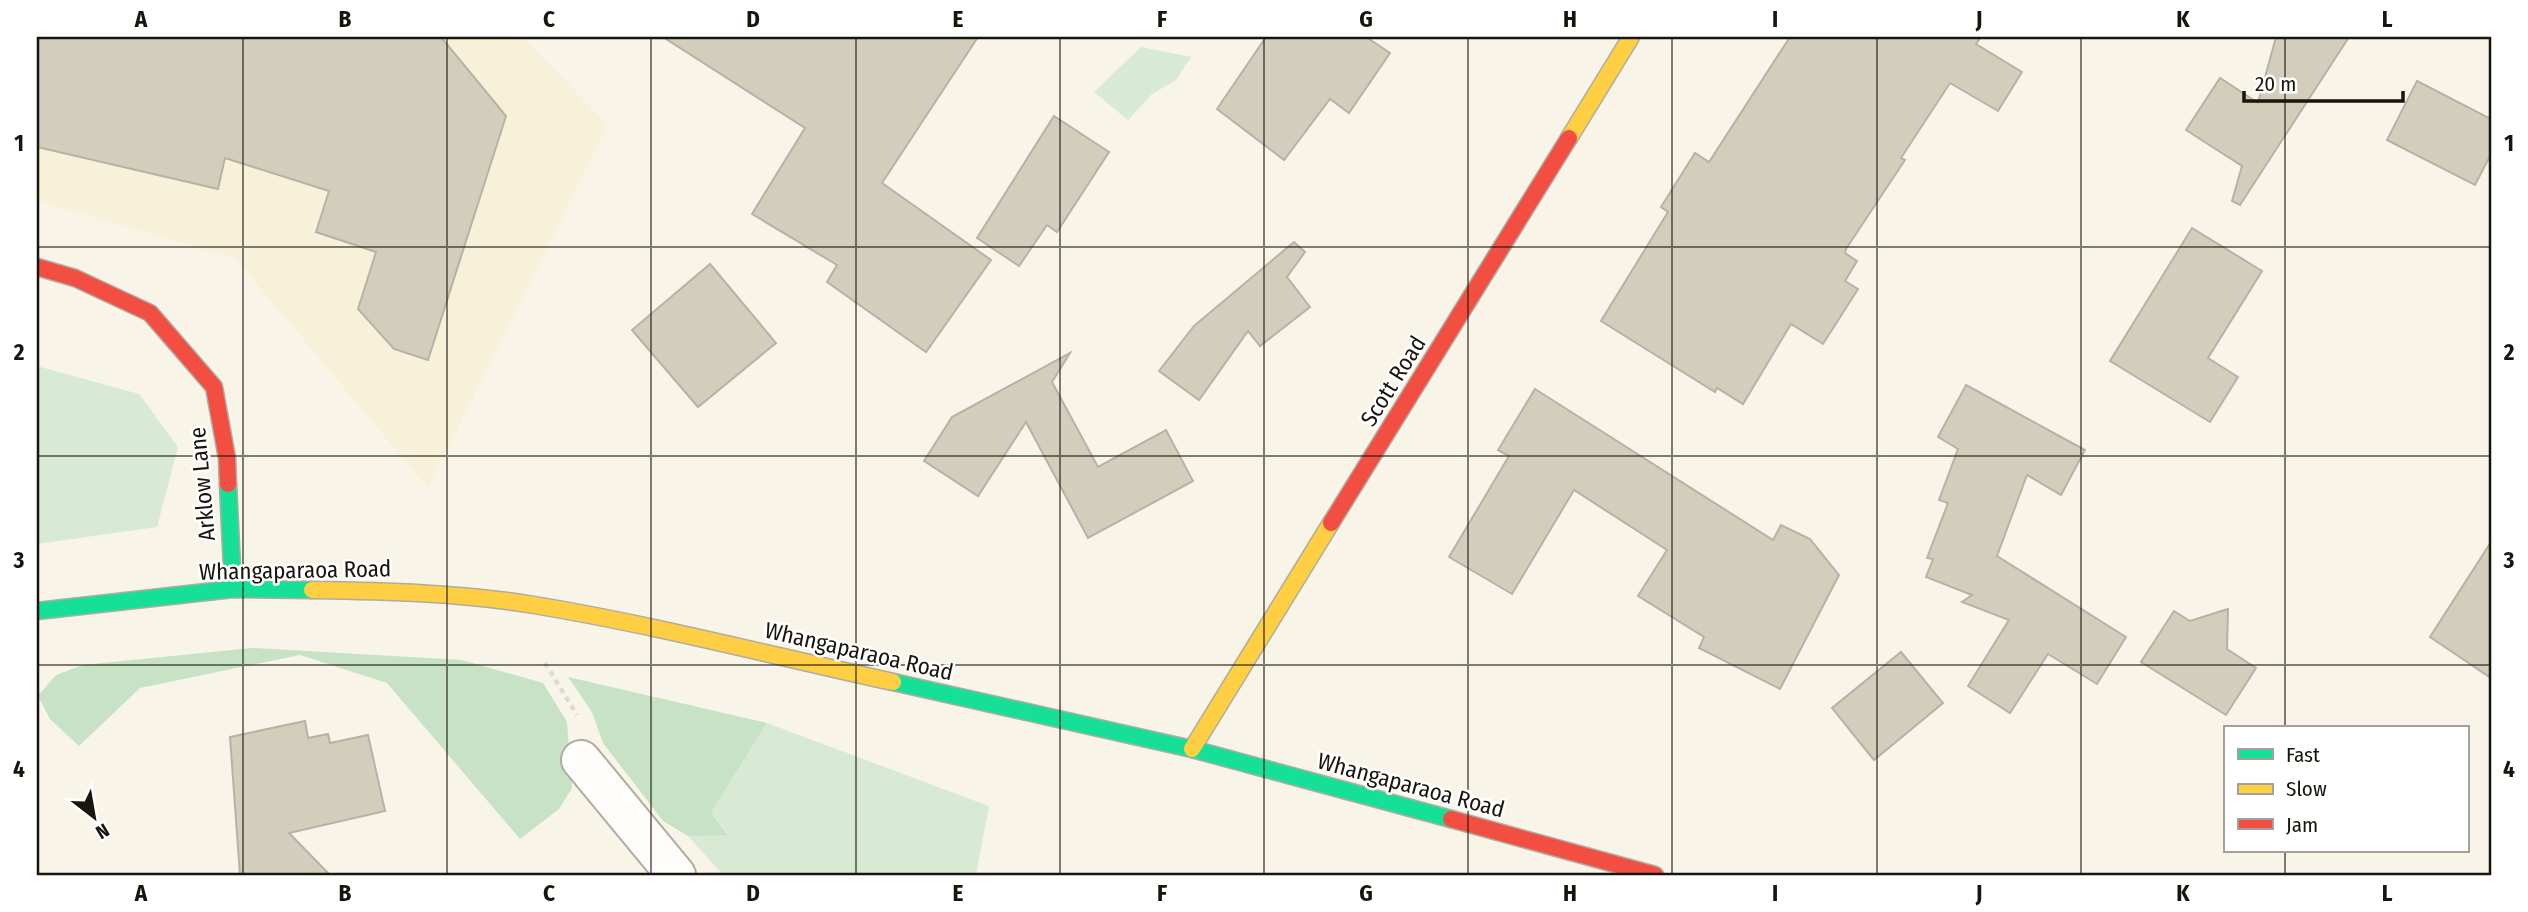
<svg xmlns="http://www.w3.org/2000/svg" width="2528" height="912" font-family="'Fira Sans Condensed',sans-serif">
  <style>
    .built { fill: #f8f1d9 }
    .green { fill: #d9ead4 }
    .forest { fill: #c7e2c4 }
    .building { fill: #d3cebc; stroke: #b5b2a8; stroke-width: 2 }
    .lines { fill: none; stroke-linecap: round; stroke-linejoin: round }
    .street-casing { stroke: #afaca2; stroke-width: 42 }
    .fast-casing { stroke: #afaca2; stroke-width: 19 }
    .slow-casing { stroke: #afaca2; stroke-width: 19 }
    .jam-casing { stroke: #afaca2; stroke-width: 19 }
    .path { stroke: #dbdad6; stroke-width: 4.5; stroke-dasharray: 5 5; stroke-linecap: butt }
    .street { stroke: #fefdfc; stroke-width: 38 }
    .fast { stroke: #16e098; stroke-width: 16 }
    .slow { stroke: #ffcf43; stroke-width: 16 }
    .jam { stroke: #f24e42; stroke-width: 16 }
    .grid { fill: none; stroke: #18150c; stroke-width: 2; stroke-opacity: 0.55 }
    .labels { text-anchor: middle; stroke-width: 5; stroke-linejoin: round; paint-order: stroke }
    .street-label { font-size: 23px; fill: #18150c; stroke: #fff }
    .neatline { fill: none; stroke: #18150c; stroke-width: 2.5 }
    .grid-label { font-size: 23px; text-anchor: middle; font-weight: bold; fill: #18150c }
  </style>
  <rect width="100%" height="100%" fill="#f8f4e8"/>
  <!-- built -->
  <polygon class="built" points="37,37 523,37 608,125 428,488 235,258 37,201"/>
  <!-- green -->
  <g class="green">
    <polygon points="1141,47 1191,57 1176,80 1152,94 1128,120 1094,92"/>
    <polygon points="37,366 139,394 178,447 157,527 37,544"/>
    <polygon points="767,723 989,806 976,875 723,875 688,836 728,834 711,813"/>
  </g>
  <!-- forest -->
  <g class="forest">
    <polygon points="252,648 462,660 543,683 567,722 572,788 559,809 520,839 387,683 300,655 140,688 79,746 50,719 38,696 56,675 83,665"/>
    <polygon points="568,677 767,723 711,813 728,835 688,836 663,821 603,743 592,712"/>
  </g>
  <!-- building -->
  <g class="building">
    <polygon points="37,37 441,37 506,116 428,360 394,349 358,309 376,252 316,232 329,191 225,158 218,189 37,147"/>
    <polygon points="663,37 978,37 882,183 991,260 926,352 827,282 837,265 752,214 805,128"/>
    <polygon points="1266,37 1366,37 1390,53 1349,113 1330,99 1284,160 1217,109"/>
    <polygon points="1790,37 1981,37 1976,44 2022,72 1998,111 1950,83 1901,158 1905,160 1846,249 1845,253 1857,261 1845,281 1858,289 1823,344 1791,324 1743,404 1717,388 1715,392 1601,321 1668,212 1661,207 1695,153 1709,162"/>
    <polygon points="2276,37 2349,37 2240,205 2232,201 2242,166 2186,130 2220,78 2258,103"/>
    <polygon points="2417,81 2491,119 2491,154 2475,185 2387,140"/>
    <polygon points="1054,116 1109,152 1057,232 1047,225 1019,266 977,238"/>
    <polygon points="2192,228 2262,271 2208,358 2238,377 2210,422 2110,361"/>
    <polygon points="1294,242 1305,252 1287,277 1310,307 1260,346 1248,331 1199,400 1159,371 1194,326"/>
    <polygon points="710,264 776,343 698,407 632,330"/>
    <polygon points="1070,353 1052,382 1098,467 1166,430 1193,481 1088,538 1026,422 978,496 924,461 952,417"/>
    <polygon points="1966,385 2085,450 2061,495 2027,475 1997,556 2126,637 2097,684 2048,654 2010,713 1968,686 2009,620 1962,602 1972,595 1926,577 1933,559 1927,558 1948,503 1939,500 1958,449 1938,437"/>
    <polygon points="1535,389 1773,540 1781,525 1810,539 1839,575 1780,689 1699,648 1704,637 1638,596 1667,550 1574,490 1512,594 1449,557 1509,456 1498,450"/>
    <polygon points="2491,542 2491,678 2430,637"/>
    <polygon points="2228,609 2227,649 2256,668 2226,715 2141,662 2174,611 2190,621"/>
    <polygon points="1901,652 1943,703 1874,760 1832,708"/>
    <polygon points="305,721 308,738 328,734 330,743 368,735 385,811 289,833 330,875 240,875 230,737"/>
  </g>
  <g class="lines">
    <defs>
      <polyline id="street" points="581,760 676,875"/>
      <g id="fast">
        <polyline points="228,484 233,589"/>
        <polyline points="37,611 233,589 312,590"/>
        <polyline points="893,682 1192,749 1451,819"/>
      </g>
      <g id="slow">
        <polyline points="1569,138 1631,37"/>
        <path d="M 312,590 C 386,591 461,593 534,605 C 655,625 774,656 893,682"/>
        <polyline points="1192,749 1331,523"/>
      </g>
      <g id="jam">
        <polyline points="37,267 75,278 150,313 214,387 227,458 228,484"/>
        <polyline points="1331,523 1569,138"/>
        <polyline points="1451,819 1655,875"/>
      </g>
    </defs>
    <!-- street casing -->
    <use href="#street" class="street-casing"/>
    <!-- fast casing -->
    <use href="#fast" class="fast-casing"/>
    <!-- slow casing -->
    <use href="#slow" class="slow-casing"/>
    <!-- jam casing -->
    <use href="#jam" class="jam-casing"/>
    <!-- path -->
    <polyline class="path" points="545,663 577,715"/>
    <!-- street -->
    <use href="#street" class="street"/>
    <!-- fast -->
    <use href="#fast" class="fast"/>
    <!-- slow -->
    <use href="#slow" class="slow"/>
    <!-- jam -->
    <use href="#jam" class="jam"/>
  </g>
  <!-- grid -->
  <path class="grid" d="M 243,37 L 243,875M 447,37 L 447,875M 651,37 L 651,875M 856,37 L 856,875M 1060,37 L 1060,875M 1264,37 L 1264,875M 1468,37 L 1468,875M 1672,37 L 1672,875M 1877,37 L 1877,875M 2081,37 L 2081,875M 2285,37 L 2285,728M 37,247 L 2491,247M 37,456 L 2491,456M 37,665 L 2491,665M 2285,851 L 2285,875"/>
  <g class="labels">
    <!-- street labels -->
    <g class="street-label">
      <text transform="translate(1393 381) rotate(-58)" y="8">Scott Road</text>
      <text transform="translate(202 484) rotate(-95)" y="8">Arklow Lane</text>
      <text transform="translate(295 570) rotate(-1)" y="8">Whangaparaoa Road</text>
      <text transform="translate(859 651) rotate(13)" y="8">Whangaparaoa Road</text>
      <text transform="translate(1411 785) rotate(15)" y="8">Whangaparaoa Road</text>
    </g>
  </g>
  <!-- border -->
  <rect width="2528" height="912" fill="none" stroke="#ffffff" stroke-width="77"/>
  <!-- legend -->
  <rect x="2224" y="726" width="245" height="126" fill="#ffffff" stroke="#a3a19e" stroke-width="2"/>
  <rect x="2238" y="749" width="35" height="10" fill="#16e098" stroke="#a3a19e" stroke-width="2"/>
  <text x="2286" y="762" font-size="21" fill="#18150c">Fast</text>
  <rect x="2238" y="784" width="35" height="10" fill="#ffcf43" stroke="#a3a19e" stroke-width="2"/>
  <text x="2286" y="796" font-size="21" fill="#18150c">Slow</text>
  <rect x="2238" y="819" width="35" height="10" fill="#f24e42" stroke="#a3a19e" stroke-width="2"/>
  <text x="2286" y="832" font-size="21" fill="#18150c">Jam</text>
  <!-- north arrow -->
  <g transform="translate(94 817) rotate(149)" stroke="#ffffff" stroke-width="5" paint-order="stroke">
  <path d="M0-5L12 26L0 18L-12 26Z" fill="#18150c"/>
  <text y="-10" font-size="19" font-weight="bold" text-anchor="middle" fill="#18150c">N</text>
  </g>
  <!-- scale -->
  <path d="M2244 91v10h159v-10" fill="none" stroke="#18150c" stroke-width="3.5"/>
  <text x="2255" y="91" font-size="21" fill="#18150c" stroke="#ffffff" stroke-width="5" paint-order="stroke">20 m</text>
  <rect x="38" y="38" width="2452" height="836" class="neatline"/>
  <g class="grid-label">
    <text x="141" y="27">A</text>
    <text x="345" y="27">B</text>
    <text x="549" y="27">C</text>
    <text x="753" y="27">D</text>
    <text x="958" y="27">E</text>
    <text x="1162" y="27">F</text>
    <text x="1366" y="27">G</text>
    <text x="1570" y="27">H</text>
    <text x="1775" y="27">I</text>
    <text x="1979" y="27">J</text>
    <text x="2183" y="27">K</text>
    <text x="2387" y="27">L</text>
    <text x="19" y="151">1</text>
    <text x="2509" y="151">1</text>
    <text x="19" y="360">2</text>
    <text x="2509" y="360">2</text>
    <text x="19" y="568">3</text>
    <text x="2509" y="568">3</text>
    <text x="19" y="777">4</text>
    <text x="2509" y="777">4</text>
    <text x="141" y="901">A</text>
    <text x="345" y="901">B</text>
    <text x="549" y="901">C</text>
    <text x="753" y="901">D</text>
    <text x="958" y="901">E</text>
    <text x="1162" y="901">F</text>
    <text x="1366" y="901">G</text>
    <text x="1570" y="901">H</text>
    <text x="1775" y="901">I</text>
    <text x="1979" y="901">J</text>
    <text x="2183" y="901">K</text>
    <text x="2387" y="901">L</text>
  </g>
</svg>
